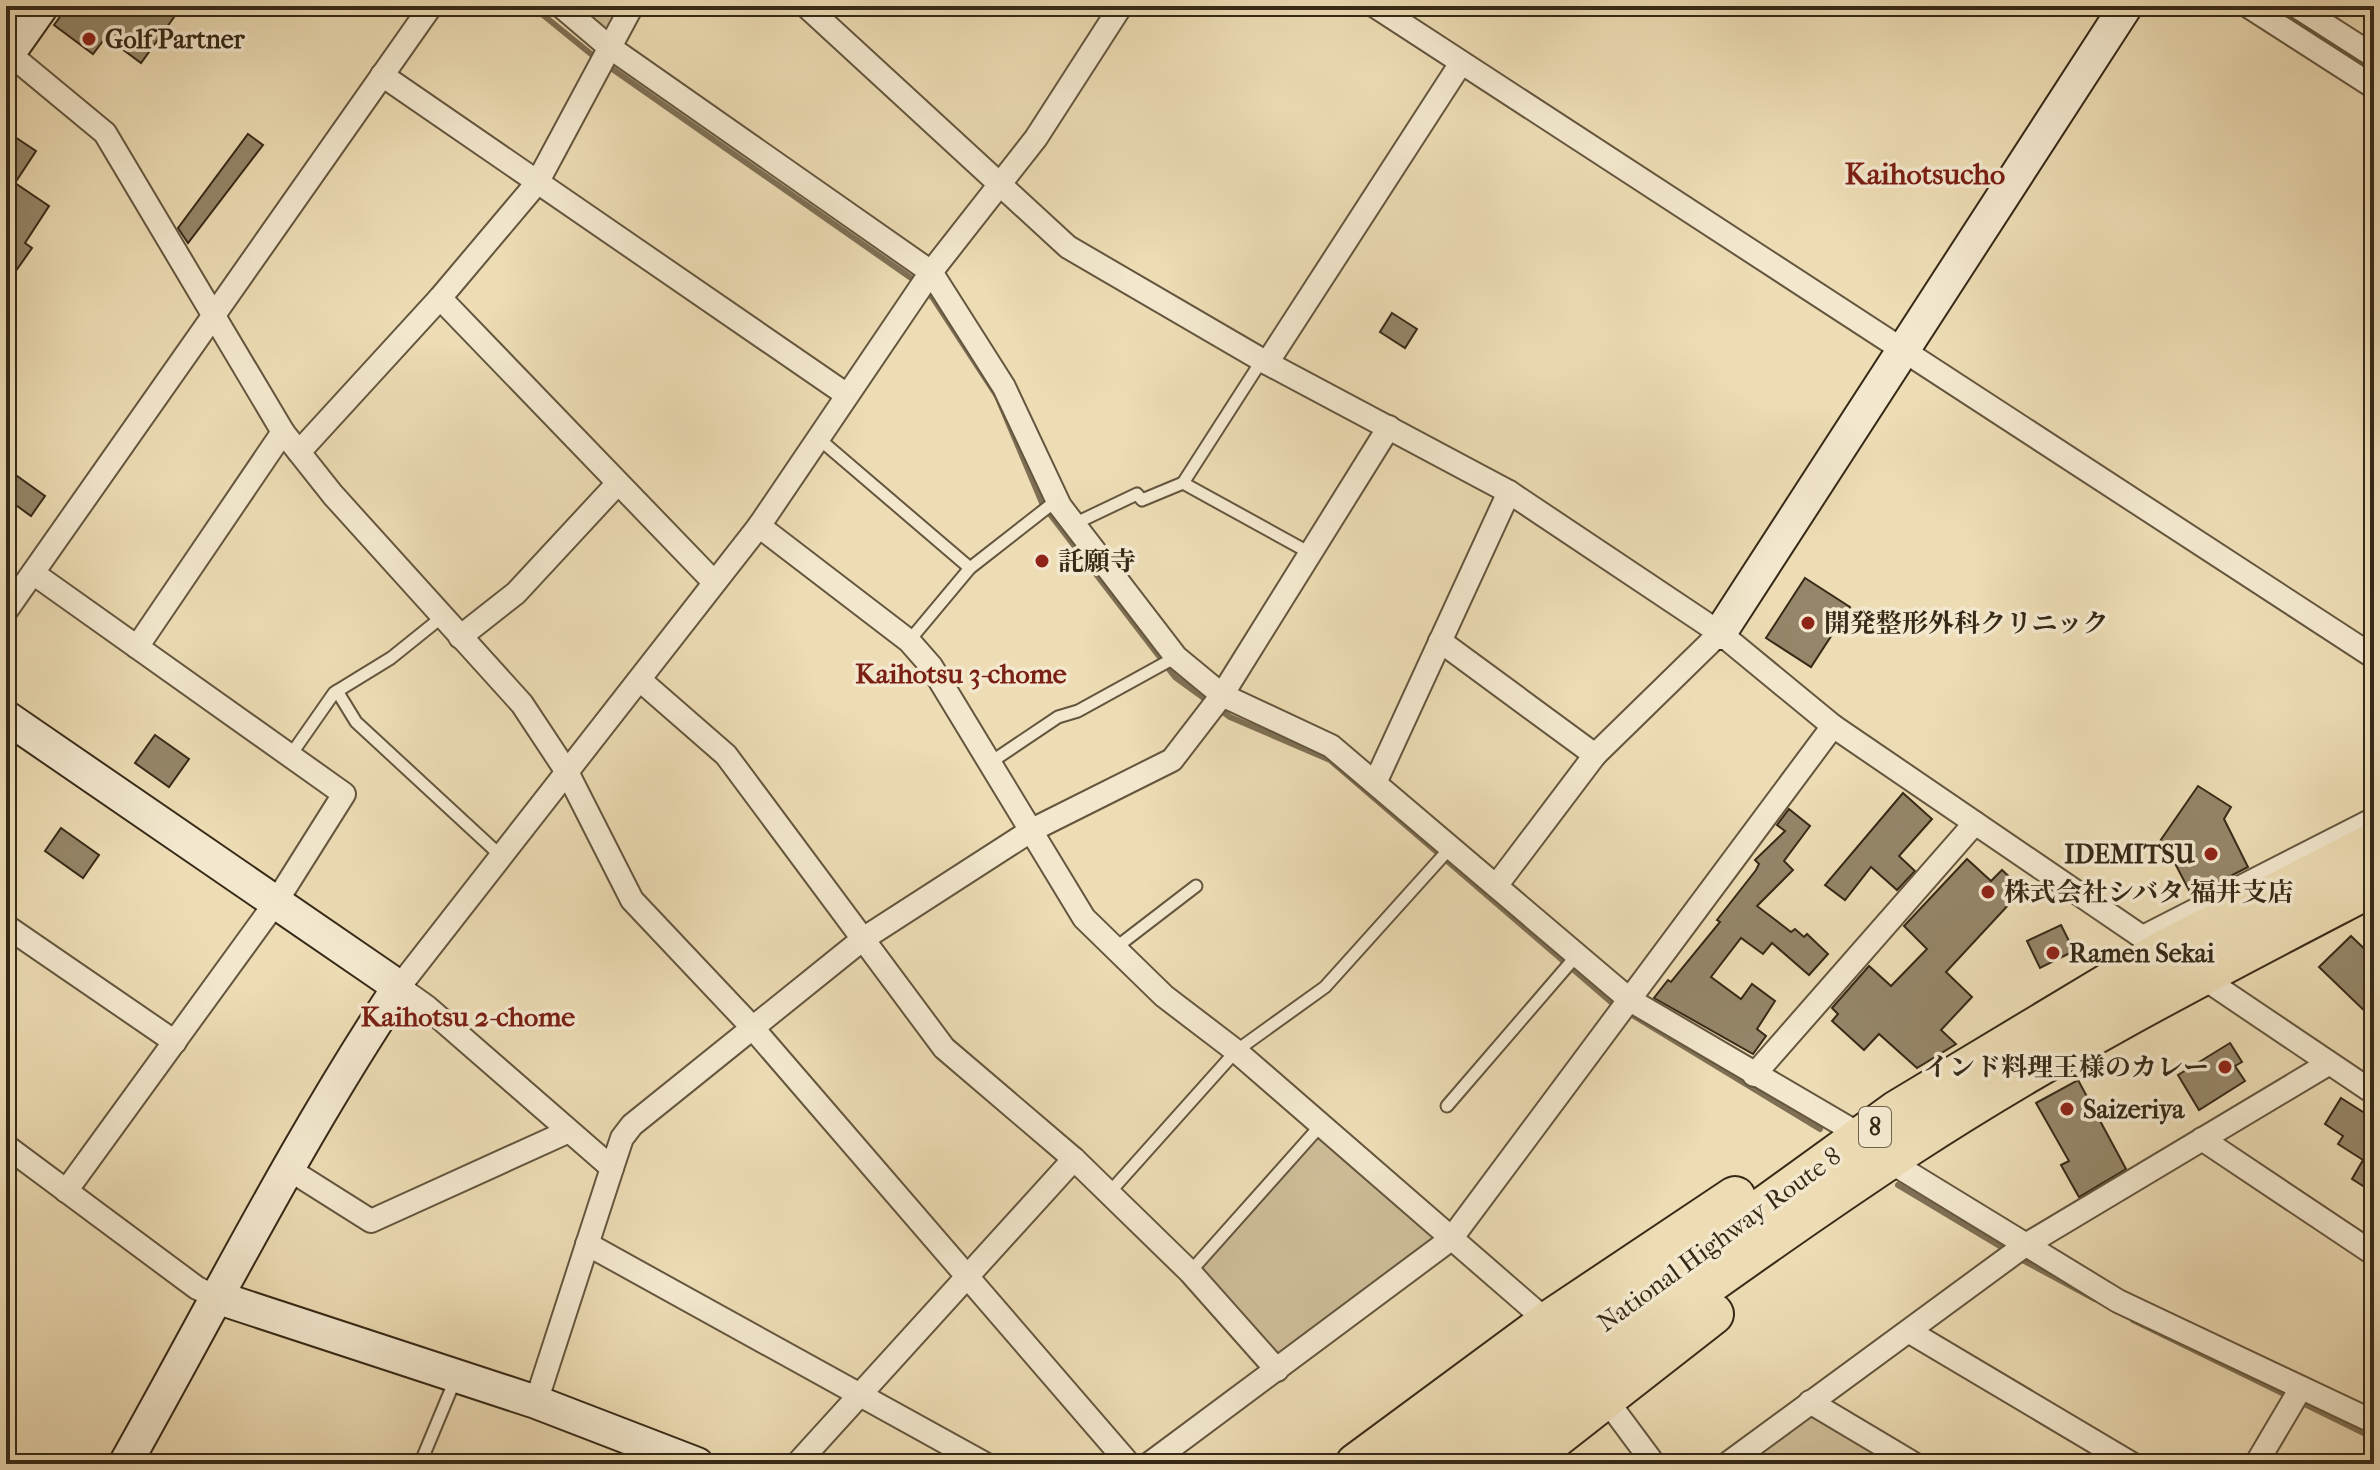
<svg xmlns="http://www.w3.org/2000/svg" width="2380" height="1470" font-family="'IM FELL French Canon','Noto Serif JP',serif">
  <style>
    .green { fill: #cebe99; stroke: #827458; stroke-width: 2 }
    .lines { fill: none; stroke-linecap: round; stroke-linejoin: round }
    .stream { stroke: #7f7055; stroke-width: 6 }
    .building { fill: #958669; stroke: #362917; stroke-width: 2 }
    .lane-casing { stroke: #64563e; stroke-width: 15 }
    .street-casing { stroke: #64563e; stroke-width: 26 }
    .secondary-casing { stroke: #362917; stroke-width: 36 }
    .highway-casing { stroke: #362917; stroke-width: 44 }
    .lane { stroke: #f3e8ce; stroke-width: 11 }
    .street { stroke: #f3e8ce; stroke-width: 22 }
    .secondary { stroke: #f3e8ce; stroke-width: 32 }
    .highway { stroke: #eddcb4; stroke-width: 40 }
    .poi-dot { fill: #8f2418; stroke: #f3e8ce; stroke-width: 3 }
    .labels { text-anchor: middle; stroke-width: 7; stroke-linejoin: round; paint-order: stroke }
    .shield { fill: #f3e8ce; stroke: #6f624e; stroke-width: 2 }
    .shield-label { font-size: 24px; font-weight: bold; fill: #362917 }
    .poi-label { font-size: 26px; font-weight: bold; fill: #362917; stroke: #f3e8ce; text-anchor: start }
    .street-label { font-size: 26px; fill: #362917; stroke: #f3e8ce }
    .neighbourhood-label { font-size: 28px; font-weight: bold; fill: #7a1f14; stroke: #f3e8ce }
    .quarter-label { font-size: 30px; font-weight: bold; fill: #7a1f14; stroke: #f3e8ce }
  </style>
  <rect width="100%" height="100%" fill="#eddcb4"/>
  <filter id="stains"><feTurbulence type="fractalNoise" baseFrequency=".0025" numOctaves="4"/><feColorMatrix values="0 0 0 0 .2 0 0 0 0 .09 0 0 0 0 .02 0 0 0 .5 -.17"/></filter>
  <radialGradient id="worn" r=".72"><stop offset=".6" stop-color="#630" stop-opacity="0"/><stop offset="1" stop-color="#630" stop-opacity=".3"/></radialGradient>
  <!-- green -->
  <g class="green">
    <polygon points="561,6 632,6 608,46"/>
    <polygon points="1325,1128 1446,1234 1277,1370 1190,1272"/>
    <polygon points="1810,1402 1914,1464 1727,1464"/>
  </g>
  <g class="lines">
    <!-- stream -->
    <g class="stream">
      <polyline points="532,6 591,54 914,280 933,298 997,396 1043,505 1175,677 1230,717 1330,760 1611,1002 1820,1129"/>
      <polyline points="2270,6 2374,73"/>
      <polyline points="1898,1185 2008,1251"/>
      <polyline points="2017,1257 2095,1299"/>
      <polyline points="2133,1320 2374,1438"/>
    </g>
  </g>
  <!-- building -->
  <g class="building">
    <polygon points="68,6 182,6 141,63 106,37 93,54 54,25"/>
    <polygon points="6,131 36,151 15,183 49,206 25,243 32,248 6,285"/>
    <polygon points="248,134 263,145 188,243 178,228"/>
    <polygon points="1392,313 1417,329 1405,348 1380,332"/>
    <polygon points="6,468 45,496 31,516 6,498"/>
    <polygon points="1805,578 1850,607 1811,667 1766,638"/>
    <polygon points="155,735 189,759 169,787 135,763"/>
    <polygon points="2198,786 2231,807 2224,819 2248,867 2192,896 2168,850 2158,844"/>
    <polygon points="1903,793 1932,819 1899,856 1915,871 1897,890 1871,867 1845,900 1825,885"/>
    <polygon points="1789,809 1810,826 1784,861 1793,870 1757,906 1791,932 1795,929 1804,937 1807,934 1828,954 1809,975 1772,943 1763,954 1741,938 1711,977 1741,999 1752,984 1775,1001 1757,1029 1766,1036 1753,1054 1654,998 1668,980 1671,982 1720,922 1717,920 1756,870 1759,864 1755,860 1785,831 1777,825"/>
    <polygon points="61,828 99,855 83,878 45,851"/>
    <polygon points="1967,859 1991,881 2002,870 2016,883 2005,894 2012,901 1946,972 1972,997 1941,1030 1956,1044 1917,1068 1879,1034 1864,1050 1832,1021 1838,1014 1832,1008 1869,966 1891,986 1927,949 1904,926"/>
    <polygon points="2061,925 2074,951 2040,968 2027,941"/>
    <polygon points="2351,936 2374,958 2374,1020 2319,967"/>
    <polygon points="2230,1043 2242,1062 2235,1066 2245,1081 2199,1110 2178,1075"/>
    <polygon points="2078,1080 2126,1169 2079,1197 2061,1165 2069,1161 2036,1103"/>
    <polygon points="2341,1098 2374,1119 2374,1193 2352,1179 2363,1160 2338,1144 2343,1136 2325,1124"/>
  </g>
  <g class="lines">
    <defs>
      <g id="lane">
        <polyline points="818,438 970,568"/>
        <polyline points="1183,483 1310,553"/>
        <polyline points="1074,524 1137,494 1142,500 1183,483 1262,360"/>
        <polyline points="909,641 970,568 1057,500"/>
        <polyline points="337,691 356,722 501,856"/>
        <polyline points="290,756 334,693 391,658 442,617"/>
        <polyline points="991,762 1058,717 1078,711 1176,657"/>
        <polyline points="1114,949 1196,886"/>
        <polyline points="1447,1106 1577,955"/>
        <polyline points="1109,1193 1236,1051 1325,987 1451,847"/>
        <polyline points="1190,1272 1321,1125"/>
        <polyline points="420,1464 455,1380"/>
      </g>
      <g id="street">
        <polyline points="561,6 608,46 931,272 1004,387 1060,506 1176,657 1222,695 1331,746 1630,1000 1862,1136"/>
        <polyline points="806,6 1068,247 1267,363 1509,492 1720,633 1833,726 2167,954"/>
        <polyline points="1375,6 2374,657"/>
        <polyline points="2248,6 2374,87"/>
        <polyline points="2296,6 2374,56"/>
        <polyline points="6,51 105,133 283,432 333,495 522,704 567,772 632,900 751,1026 1129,1464"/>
        <polyline points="382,75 847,395"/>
        <polyline points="440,298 713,581"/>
        <polyline points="1267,363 1461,63"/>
        <polyline points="299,452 440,298 537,183 632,6"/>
        <polyline points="759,526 909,641 931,666 1084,918 1164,996 1236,1051 1548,1322"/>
        <polyline points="33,573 344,794 276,902 66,1191"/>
        <polyline points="6,611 431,6"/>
        <polyline points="460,637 516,593 618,483"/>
        <polyline points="1440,641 1595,755"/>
        <polyline points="137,647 283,432"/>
        <polyline points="640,680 726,755 944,1048 1074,1159 1190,1272 1277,1370"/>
        <polyline points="1375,783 1509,492"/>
        <polyline points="1496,886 1595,755 1720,633"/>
        <polyline points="6,926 175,1042"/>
        <polyline points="2143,937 2374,819"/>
        <polyline points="2196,973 2374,1093"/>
        <polyline points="1754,1075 1975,823"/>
        <polyline points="2202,1139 2374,1254"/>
        <polyline points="6,1146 197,1288 219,1298"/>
        <polyline points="1889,1161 2118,1301 2374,1422"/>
        <polyline points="287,1168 371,1221 567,1132"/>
        <polyline points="612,1168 427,1007 399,987 759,526 931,272 1036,138 1121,6"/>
        <polyline points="587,1244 985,1464"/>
        <polyline points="1910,1332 2132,1464"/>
        <polyline points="1605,1398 1654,1464"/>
        <polyline points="536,1402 612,1168 622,1138 632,1125 863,939 1032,830 1172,760 1222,695 1389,427"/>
        <polyline points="1810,1402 1914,1464"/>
        <polyline points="6,1463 8,1464"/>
        <polyline points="797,1464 1074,1159"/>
        <polyline points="1149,1464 1451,1239 1833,726"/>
        <polyline points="1727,1464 2024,1246 2328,1064"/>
        <polyline points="2256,1464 2301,1388"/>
      </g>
      <g id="secondary">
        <polyline points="6,57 42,6"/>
        <polyline points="1720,633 2126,6"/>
        <path d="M 6,717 L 399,987 C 297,1140 215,1304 125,1464"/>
        <polyline points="219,1298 536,1402 697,1464"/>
      </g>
      <g id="highway">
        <polyline points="1356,1464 1548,1322 1735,1197"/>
        <polyline points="1409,1464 1897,1111 2163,951 2374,843"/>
        <path d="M 1462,1464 C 1609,1355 1757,1246 1910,1145 C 2058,1048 2217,967 2374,885"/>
        <polyline points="1521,1464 1713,1314"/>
      </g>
    </defs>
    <!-- lane casing -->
    <use href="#lane" class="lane-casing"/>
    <!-- street casing -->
    <use href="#street" class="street-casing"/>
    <!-- secondary casing -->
    <use href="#secondary" class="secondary-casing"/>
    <!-- highway casing -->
    <use href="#highway" class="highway-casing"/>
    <!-- lane -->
    <use href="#lane" class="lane"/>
    <!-- street -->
    <use href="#street" class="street"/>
    <!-- secondary -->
    <use href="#secondary" class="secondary"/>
    <!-- highway -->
    <use href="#highway" class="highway"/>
  </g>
  <!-- markers -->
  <g class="poi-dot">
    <circle cx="89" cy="39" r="8"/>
    <circle cx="1042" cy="561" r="8"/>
    <circle cx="1808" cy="623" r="8"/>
    <circle cx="2211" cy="854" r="8"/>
    <circle cx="1988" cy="892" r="8"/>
    <circle cx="2053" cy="953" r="8"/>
    <circle cx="2225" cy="1067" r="8"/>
    <circle cx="2067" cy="1109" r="8"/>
  </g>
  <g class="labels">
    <!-- shield labels -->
    <rect class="shield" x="1859" y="1107" width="32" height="40" rx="6"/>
    <g class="shield-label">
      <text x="1875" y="1135">8</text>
    </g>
    <!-- poi labels -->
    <g class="poi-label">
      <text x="105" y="48">Golf Partner</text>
      <text x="1058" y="570">託願寺</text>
      <text x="1824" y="632">開発整形外科クリニック</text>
      <text x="2195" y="863" text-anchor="end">IDEMITSU</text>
      <text x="2004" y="901">株式会社シバタ 福井支店</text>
      <text x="2069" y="962">Ramen Sekai</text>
      <text x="2209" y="1076" text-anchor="end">インド料理王様のカレー</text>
      <text x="2083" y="1118">Saizeriya</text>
    </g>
    <!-- street labels -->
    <g class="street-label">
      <text transform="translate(1719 1239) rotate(-36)" y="9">National Highway Route 8</text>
    </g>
    <!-- neighbourhood labels -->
    <g class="neighbourhood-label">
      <text x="961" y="683">Kaihotsu 3-chome</text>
      <text x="468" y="1026">Kaihotsu 2-chome</text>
    </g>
    <!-- quarter labels -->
    <g class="quarter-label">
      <text x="1925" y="184">Kaihotsucho</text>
    </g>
  </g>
  <!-- margin -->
  <rect width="2380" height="1470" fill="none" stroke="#eddcb4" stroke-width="32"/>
  <rect x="8" y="8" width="2364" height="1454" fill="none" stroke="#362917" stroke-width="4"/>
  <rect x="16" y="16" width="2348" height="1438" fill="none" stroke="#362917" stroke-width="2"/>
  <rect width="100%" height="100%" filter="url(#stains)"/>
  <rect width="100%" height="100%" fill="url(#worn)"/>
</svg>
